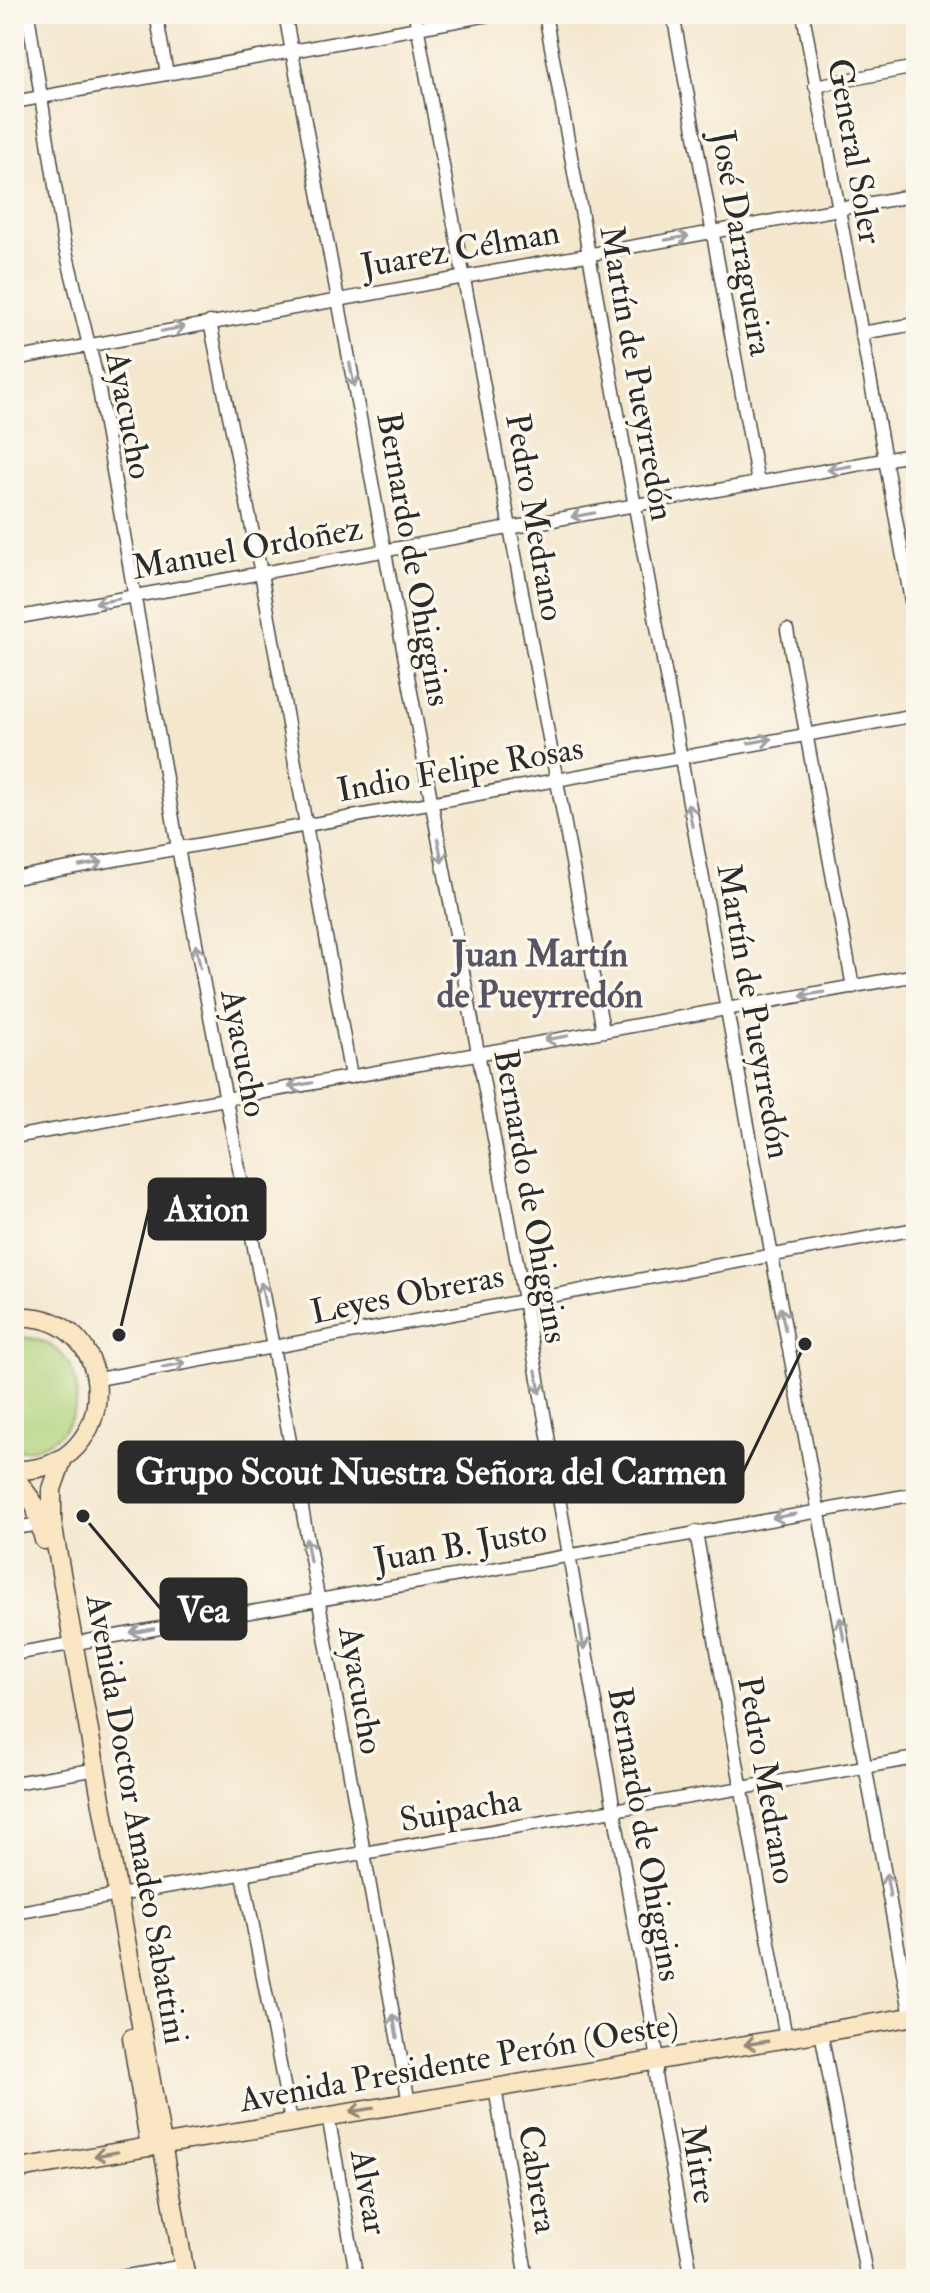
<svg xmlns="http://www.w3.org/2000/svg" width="930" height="2293" font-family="'IM FELL Double Pica',serif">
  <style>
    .green { fill: #afd179; stroke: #6d7e52; stroke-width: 2 }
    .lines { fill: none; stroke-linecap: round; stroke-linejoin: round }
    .street-casing { stroke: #494743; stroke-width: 15 }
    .secondary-casing { stroke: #494743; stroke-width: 21 }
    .street { stroke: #fff; stroke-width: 12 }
    .secondary { stroke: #fbe6c4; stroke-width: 18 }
    .oneway { stroke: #a0a0a0 }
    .oneway2 { stroke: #938878 }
    .labels { text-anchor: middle; stroke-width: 7; stroke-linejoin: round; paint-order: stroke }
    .street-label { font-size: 34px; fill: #2b2b2b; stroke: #fbf7ec }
    .neighbourhood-label { font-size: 36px; font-weight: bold; fill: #575463; stroke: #fbf7ec }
    .leader { fill: none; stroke: #2b2b2b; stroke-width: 3 }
    .callout-dot { fill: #2b2b2b; stroke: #fbf7ec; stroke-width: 3 }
    .callout { fill: #2b2b2b; stroke: #2b2b2b; stroke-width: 3 }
    .callout-label { font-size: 36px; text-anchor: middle; font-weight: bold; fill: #fff }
  </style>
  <rect width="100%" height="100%" fill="#fbf7ec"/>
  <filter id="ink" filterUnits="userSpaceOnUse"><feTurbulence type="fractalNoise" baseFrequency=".0125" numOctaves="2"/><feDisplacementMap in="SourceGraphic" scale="16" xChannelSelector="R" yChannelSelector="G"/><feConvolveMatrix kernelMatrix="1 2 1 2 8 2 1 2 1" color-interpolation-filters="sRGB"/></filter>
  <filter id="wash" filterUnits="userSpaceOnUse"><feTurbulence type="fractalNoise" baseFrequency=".006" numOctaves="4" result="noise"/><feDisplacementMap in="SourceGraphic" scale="32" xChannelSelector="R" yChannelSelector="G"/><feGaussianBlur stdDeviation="1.8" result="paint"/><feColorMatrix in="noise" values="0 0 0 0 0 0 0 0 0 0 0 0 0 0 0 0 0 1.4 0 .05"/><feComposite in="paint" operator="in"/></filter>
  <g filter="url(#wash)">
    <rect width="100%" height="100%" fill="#f4e7ce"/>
    <!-- green -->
    <path class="green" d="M 14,1337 C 96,1334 99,1451 14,1450 Z"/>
  </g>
  <g filter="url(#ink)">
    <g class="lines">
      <defs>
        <g id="street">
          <polyline points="28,14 64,243 97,378 178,848 273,1347 409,2103"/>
          <polyline points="156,14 167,74"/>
          <polyline points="285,14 524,1300 658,2059 655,2075 692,2279"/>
          <polyline points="415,14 603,1030"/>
          <polyline points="545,14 911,2017"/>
          <polyline points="673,14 758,483"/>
          <polyline points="803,14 916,628"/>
          <polyline points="815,86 916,67"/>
          <polyline points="14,102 494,14"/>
          <polyline points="210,322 261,573 351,1077"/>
          <polyline points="861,333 916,324"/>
          <polyline points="14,359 916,195"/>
          <polyline points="14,618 916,454"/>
          <polyline points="787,630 853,987"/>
          <polyline points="14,878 916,715"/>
          <polyline points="14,1137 916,975"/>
          <polyline points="98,1379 916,1229"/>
          <polyline points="14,1528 41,1524"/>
          <polyline points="696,1532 786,2038"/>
          <polyline points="14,1654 916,1494"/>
          <polyline points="14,1783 86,1771"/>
          <polyline points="243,1875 291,2121"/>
          <polyline points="14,1913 916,1758"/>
          <polyline points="821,2032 867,2279"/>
          <polyline points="495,2088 527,2279"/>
          <polyline points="328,2115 357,2279"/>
          <polyline points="110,2279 184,2266"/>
        </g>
        <g id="secondary">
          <path d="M 14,1317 C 124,1309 125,1474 14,1470"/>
          <polyline points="63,1458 52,1489 52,1522 186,2279"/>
          <polyline points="14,1476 35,1505 44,1540"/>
          <polyline points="132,2038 150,2147"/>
          <polyline points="14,2170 916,2016"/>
        </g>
      </defs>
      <!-- street casing -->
      <use href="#street" class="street-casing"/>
      <!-- secondary casing -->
      <use href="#secondary" class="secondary-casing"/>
      <!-- street -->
      <use href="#street" class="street"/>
      <!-- secondary -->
      <use href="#secondary" class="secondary"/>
    </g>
    <!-- one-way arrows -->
    <defs><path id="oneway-shaft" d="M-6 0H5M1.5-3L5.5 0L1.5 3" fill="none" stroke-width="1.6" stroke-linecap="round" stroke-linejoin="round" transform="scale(2)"/></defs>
    <g class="oneway">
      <use href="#oneway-shaft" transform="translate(677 238) rotate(-10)"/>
      <use href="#oneway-shaft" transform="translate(173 329) rotate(-11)"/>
      <use href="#oneway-shaft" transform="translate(352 375) rotate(79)"/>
      <use href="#oneway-shaft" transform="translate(839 468) rotate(170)"/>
      <use href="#oneway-shaft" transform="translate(583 515) rotate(170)"/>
      <use href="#oneway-shaft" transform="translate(107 601) rotate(170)"/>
      <use href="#oneway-shaft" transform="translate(760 741) rotate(-10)"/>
      <use href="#oneway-shaft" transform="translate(690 815) rotate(-101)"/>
      <use href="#oneway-shaft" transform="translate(440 851) rotate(80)"/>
      <use href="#oneway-shaft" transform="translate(91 864) rotate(-10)"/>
      <use href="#oneway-shaft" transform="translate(198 956) rotate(-101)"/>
      <use href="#oneway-shaft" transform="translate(812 994) rotate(171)"/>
      <use href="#oneway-shaft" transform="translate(556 1038) rotate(170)"/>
      <use href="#oneway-shaft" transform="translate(300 1085) rotate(170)"/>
      <use href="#oneway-shaft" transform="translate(263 1294) rotate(-101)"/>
      <use href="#oneway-shaft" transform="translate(783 1319) rotate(-101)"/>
      <use href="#oneway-shaft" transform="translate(174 1365) rotate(-11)"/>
      <use href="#oneway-shaft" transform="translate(538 1382) rotate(80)"/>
      <use href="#oneway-shaft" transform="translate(784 1516) rotate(170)"/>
      <use href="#oneway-shaft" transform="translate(308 1550) rotate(-100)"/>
      <use href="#oneway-shaft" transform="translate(842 1629) rotate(-100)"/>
      <use href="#oneway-shaft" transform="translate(142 1631) rotate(169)"/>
      <use href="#oneway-shaft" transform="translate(582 1638) rotate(80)"/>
      <use href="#oneway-shaft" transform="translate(888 1885) rotate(-100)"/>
      <use href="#oneway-shaft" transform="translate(395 2026) rotate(-100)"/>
    </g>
    <g class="oneway2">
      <use href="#oneway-shaft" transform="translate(756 2043) rotate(171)"/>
      <use href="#oneway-shaft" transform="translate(362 2110) rotate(171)"/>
      <use href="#oneway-shaft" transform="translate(106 2154) rotate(170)"/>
    </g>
  </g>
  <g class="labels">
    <!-- street labels -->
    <g class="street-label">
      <text transform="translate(856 151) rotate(80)" y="12">General Soler</text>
      <text transform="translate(743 243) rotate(80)" y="12">José Darragueira</text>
      <text transform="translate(460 248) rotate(-10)" y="12">Juarez Célman</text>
      <text transform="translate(638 373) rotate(80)" y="12">Martín de Pueyrredón</text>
      <text transform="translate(130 415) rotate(79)" y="12">Ayacucho</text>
      <text transform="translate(536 517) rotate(80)" y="12">Pedro Medrano</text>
      <text transform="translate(247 547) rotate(-10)" y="12">Manuel Ordoñez</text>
      <text transform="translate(415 559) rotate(80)" y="12">Bernardo de Ohiggins</text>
      <text transform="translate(460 768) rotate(-10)" y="12">Indio Felipe Rosas</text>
      <text transform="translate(755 1011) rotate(80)" y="12">Martín de Pueyrredón</text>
      <text transform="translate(245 1053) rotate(79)" y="12">Ayacucho</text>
      <text transform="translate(532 1196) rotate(80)" y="12">Bernardo de Ohiggins</text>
      <text transform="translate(407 1293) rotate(-11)" y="12">Leyes Obreras</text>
      <text transform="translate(460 1544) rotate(-10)" y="12">Juan B. Justo</text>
      <text transform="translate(362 1690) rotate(80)" y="12">Ayacucho</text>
      <text transform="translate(768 1780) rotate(80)" y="12">Pedro Medrano</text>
      <text transform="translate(460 1809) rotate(-10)" y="12">Suipacha</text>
      <text transform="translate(138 1819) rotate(80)" y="12">Avenida Doctor Amadeo Sabattini</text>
      <text transform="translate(646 1834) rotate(80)" y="12">Bernardo de Ohiggins</text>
      <text transform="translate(459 2061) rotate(-10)" y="12">Avenida Presidente Perón (Oeste)</text>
      <text transform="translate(700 2164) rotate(80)" y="12">Mitre</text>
      <text transform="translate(539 2179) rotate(81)" y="12">Cabrera</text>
      <text transform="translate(370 2192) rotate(80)" y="12">Alvear</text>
    </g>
    <!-- neighbourhood labels -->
    <g class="neighbourhood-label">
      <text x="540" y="966">Juan Martín<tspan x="540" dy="41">de Pueyrredón</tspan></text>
    </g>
  </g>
  <!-- callouts -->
  <path class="leader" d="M119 1335L149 1209M805 1344L743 1472M83 1516L161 1609"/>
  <g class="callout-dot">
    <circle cx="119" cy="1335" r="8"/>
    <circle cx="805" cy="1344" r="8"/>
    <circle cx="83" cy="1516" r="8"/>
  </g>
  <g class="callout">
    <rect x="149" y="1179" width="116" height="60" rx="8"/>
    <rect x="119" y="1442" width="624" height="60" rx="8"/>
    <rect x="161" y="1579" width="85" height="60" rx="8"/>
  </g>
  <g class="callout-label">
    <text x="207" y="1221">Axion</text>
    <text x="431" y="1484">Grupo Scout Nuestra Señora del Carmen</text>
    <text x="203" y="1622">Vea</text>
  </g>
  <!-- margin -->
  <rect width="930" height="2293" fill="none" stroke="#fbf7ec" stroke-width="48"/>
</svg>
